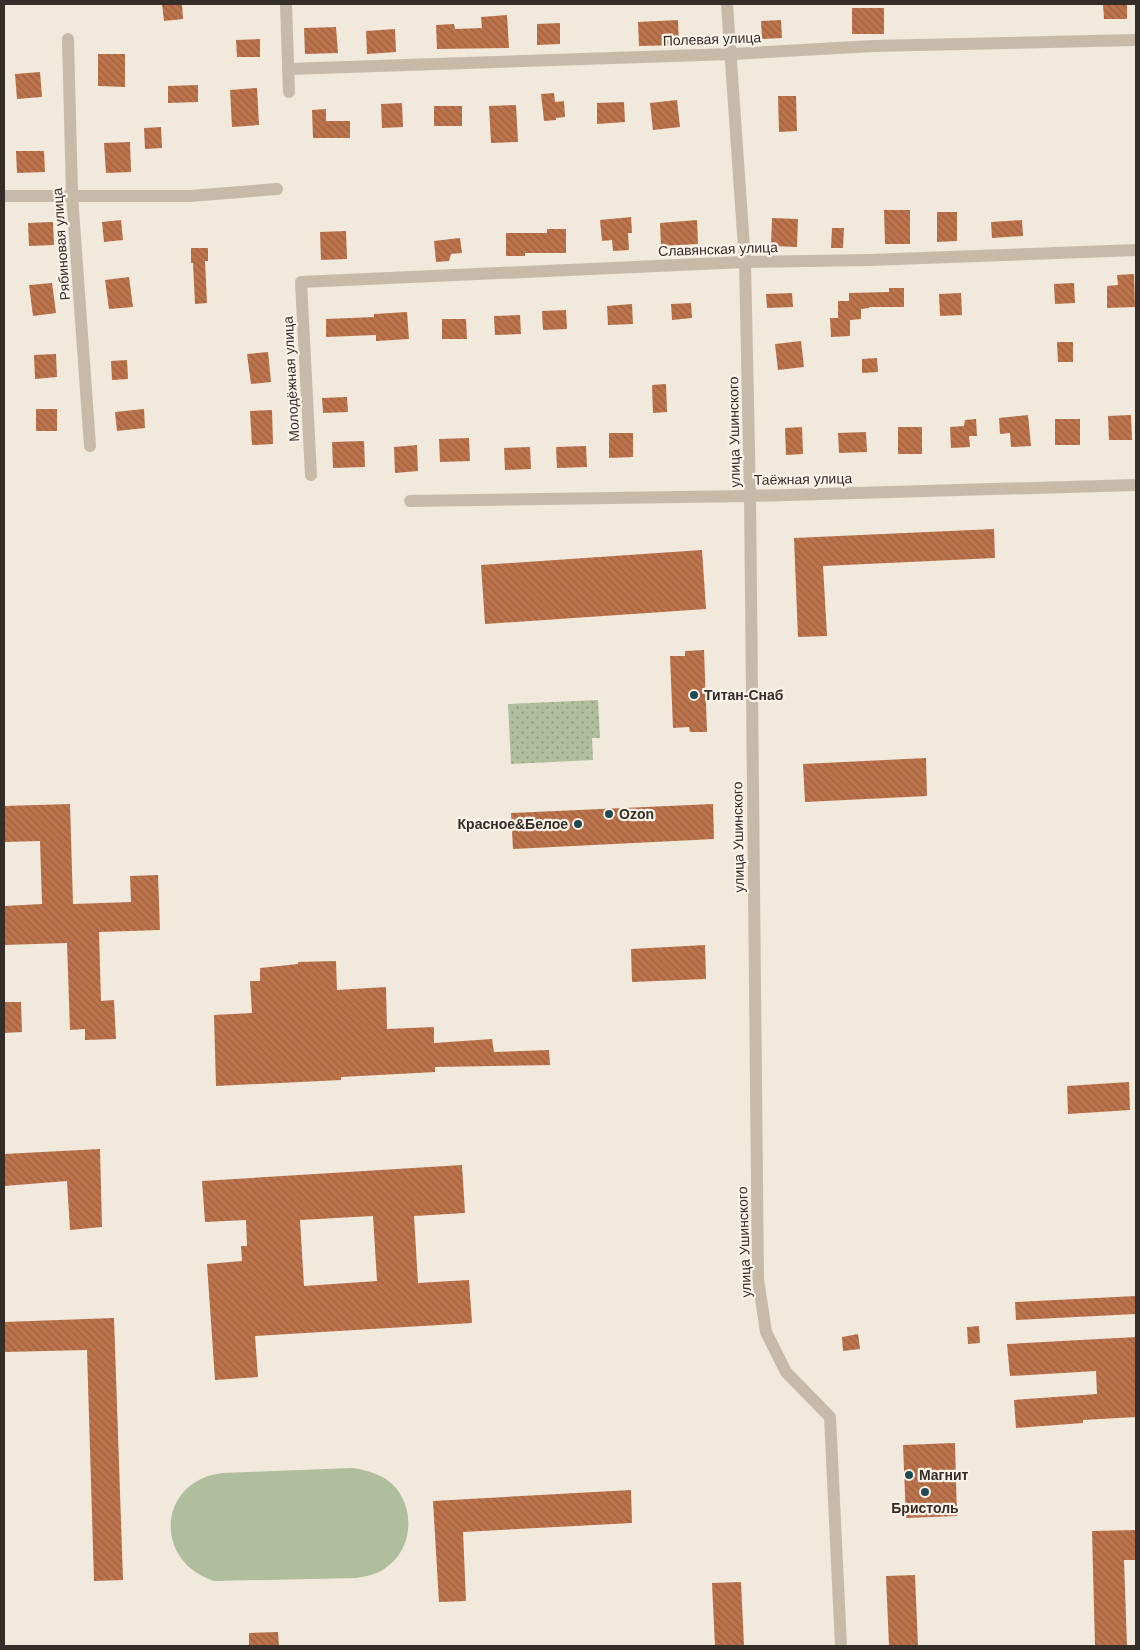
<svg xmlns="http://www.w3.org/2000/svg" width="1140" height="1650" font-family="Arial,sans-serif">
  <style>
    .park { fill: url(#park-dots) }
    .garden { fill: #afbe9d }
    .building { fill: url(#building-back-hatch); fill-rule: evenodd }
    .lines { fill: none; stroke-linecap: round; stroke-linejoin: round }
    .street { stroke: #c7baa8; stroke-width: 12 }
    .poi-dot { fill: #204a53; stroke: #f8f2e8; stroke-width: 2 }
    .labels { text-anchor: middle; stroke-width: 4.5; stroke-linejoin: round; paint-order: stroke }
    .street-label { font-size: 14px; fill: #352d28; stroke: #f8f2e8 }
    .poi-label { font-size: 14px; font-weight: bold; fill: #352d28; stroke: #f8f2e8; text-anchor: start }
  </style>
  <defs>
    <pattern id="park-dots" width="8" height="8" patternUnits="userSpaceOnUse" patternTransform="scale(1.25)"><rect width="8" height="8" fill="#afbe9d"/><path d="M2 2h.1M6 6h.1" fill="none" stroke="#8f9b80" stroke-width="1.8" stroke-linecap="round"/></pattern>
    <pattern id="building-back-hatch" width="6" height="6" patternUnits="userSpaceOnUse" patternTransform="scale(1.25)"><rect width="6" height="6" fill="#bd744c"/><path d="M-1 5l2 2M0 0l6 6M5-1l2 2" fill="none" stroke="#9a603f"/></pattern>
  </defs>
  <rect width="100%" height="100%" fill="#f0e9dc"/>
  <!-- park -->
  <polygon class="park" points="598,700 600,738 592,738 593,760 511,764 508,704"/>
  <!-- garden -->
  <path class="garden" d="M 353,1468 C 365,1470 376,1473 386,1479 C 415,1499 416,1545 388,1566 C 379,1574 368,1576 356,1578 L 214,1581 C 152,1561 158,1480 223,1473 Z"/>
  <!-- building -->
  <g class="building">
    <polygon points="162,4 182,4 183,19 164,21"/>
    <polygon points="1103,4 1127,4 1127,19 1104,19"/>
    <rect x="852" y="8" width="32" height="26"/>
    <polygon points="507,15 509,48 437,49 436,25 454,24 455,29 482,28 481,17"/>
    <polygon points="678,20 679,45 639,46 638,22"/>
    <polygon points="781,20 782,38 762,39 761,21"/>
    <polygon points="560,23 560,44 537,45 537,24"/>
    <polygon points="336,27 338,53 305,54 304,28"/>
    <polygon points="395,29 396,52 367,54 366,31"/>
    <polygon points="260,39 260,57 237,57 236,40"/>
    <polygon points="98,54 125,54 125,87 98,86"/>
    <polygon points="40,72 42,97 17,99 15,74"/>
    <polygon points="198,85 198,102 168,103 168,86"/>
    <polygon points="257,88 259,125 232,127 230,90"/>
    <polygon points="554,93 555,102 564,101 565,117 556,118 556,120 544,121 541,94"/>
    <polygon points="778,96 796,96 797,131 779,132"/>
    <polygon points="677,100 680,127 653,130 650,103"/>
    <polygon points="624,102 625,122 597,124 597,103"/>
    <polygon points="402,103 403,127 382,128 381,104"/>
    <polygon points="516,105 518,142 491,143 489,106"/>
    <rect x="434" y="106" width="28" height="20"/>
    <polygon points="326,109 326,121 350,121 350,138 313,138 312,110"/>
    <polygon points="161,127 162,148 145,149 144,128"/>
    <polygon points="130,142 131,172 106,173 104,143"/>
    <polygon points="16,151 44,151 45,172 17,173"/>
    <polygon points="884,210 910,210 910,244 885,244"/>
    <polygon points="937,212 957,212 957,241 937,242"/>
    <polygon points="631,217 632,233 628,233 629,250 613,251 612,240 602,241 600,220"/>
    <polygon points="772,218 798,219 797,247 771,246"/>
    <polygon points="121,220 123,240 104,242 102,222"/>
    <polygon points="697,220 698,244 661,246 660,223"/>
    <polygon points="1022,220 1023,236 992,238 991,222"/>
    <polygon points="53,222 54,245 29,246 28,223"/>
    <polygon points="832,228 844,228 843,248 831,248"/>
    <polygon points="547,229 566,229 566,253 525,253 525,256 506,256 506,233 547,233"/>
    <polygon points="346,231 347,259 321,260 320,232"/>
    <polygon points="460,238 462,253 451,254 449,261 436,262 434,241"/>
    <polygon points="191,248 208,248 208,261 205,261 207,303 195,304 193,263 191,263"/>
    <polygon points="1134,274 1135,307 1107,308 1107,286 1118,285 1117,275"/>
    <polygon points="129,277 133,307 109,309 105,280"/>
    <polygon points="52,283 56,313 33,316 29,285"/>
    <polygon points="1074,283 1075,303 1055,304 1054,284"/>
    <polygon points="889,288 904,288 904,307 869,307 869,308 861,309 861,319 850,320 850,336 831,337 830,318 838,318 838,301 849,301 849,293 889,292"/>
    <polygon points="792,293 793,307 767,308 766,294"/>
    <polygon points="961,293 962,315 940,316 939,294"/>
    <polygon points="691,303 692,318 672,320 671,304"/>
    <polygon points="632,304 633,324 608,325 607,306"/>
    <polygon points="566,310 567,329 543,330 542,311"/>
    <polygon points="407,312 409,339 376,341 376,335 326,337 326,319 374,317 374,314"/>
    <polygon points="520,315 521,334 495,335 494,316"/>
    <polygon points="442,319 466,319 467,339 442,339"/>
    <polygon points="801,341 804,367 778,370 775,344"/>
    <polygon points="1057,342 1073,342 1073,362 1058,362"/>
    <polygon points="268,352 271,382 251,384 247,354"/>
    <polygon points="56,354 57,377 35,379 34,355"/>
    <polygon points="877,358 878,372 862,373 862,359"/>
    <polygon points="127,360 128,379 112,380 111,361"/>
    <polygon points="666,384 667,412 653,413 652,385"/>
    <polygon points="347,397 348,412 323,413 322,398"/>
    <rect x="36" y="409" width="21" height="22"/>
    <polygon points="144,409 145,428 117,431 115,412"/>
    <polygon points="272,410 273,444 252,445 250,411"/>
    <polygon points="1028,415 1031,446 1011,447 1010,433 1000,434 999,418"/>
    <polygon points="1131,415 1132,440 1109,440 1108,416"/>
    <polygon points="976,419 977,436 969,436 970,447 951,448 950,427 964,426 965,420"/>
    <rect x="1055" y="419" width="25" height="26"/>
    <polygon points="802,427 803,454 786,455 785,428"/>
    <rect x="898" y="427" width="24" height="27"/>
    <polygon points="866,432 867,452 839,453 838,433"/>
    <polygon points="609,433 633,433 633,457 609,458"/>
    <polygon points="469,438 470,461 440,462 439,439"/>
    <polygon points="364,441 365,467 333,468 332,442"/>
    <polygon points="417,445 418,471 395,473 394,447"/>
    <polygon points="586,446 587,467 557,468 556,447"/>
    <polygon points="530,447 531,469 505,470 504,448"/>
    <polygon points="994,529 995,558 823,566 827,636 798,637 794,538"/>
    <polygon points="702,550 706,609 485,624 481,565"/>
    <polygon points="704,650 707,732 690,732 689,727 673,728 670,656 685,656 685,651"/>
    <polygon points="926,758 927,796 805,802 803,764"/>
    <polygon points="70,804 73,904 131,902 130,876 158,875 160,930 99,932 101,1001 114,1000 116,1039 85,1040 85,1029 70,1030 67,943 4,945 4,906 42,904 40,841 4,842 4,806"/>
    <polygon points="713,804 714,839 513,849 511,813"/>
    <polygon points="705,945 706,979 632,982 631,949"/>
    <polygon points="336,961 337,990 386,987 387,1029 434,1027 434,1043 492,1039 494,1052 549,1050 550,1065 435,1067 435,1072 341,1077 341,1080 216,1086 214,1015 252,1013 250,981 260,981 260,968 298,964 298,962"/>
    <polygon points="4,1002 21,1002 22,1032 4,1033"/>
    <polygon points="1129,1082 1130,1110 1068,1114 1067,1086"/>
    <polygon points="100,1149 102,1227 70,1230 67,1181 4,1186 4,1154"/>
    <path d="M 462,1165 L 465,1213 L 414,1216 L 418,1283 L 469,1280 L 472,1323 L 255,1336 L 258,1377 L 215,1380 L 207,1264 L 242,1261 L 241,1246 L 247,1246 L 246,1220 L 205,1222 L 202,1181 ZM 373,1216 L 377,1281 L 304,1286 L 300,1220 Z"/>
    <polygon points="1136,1296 1136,1314 1016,1320 1015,1302"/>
    <polygon points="114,1318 123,1580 94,1581 87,1350 4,1352 4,1322"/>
    <polygon points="979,1326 980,1343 968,1344 967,1327"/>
    <polygon points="858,1334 860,1349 843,1351 842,1337"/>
    <polygon points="1136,1337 1136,1417 1083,1420 1083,1423 1016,1428 1014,1400 1097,1394 1096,1371 1010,1376 1007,1344"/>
    <polygon points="955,1443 957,1516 906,1518 903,1445"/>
    <polygon points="631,1490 632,1523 463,1532 466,1601 439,1602 433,1501"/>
    <polygon points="1136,1530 1136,1560 1124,1560 1127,1646 1095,1646 1092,1531"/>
    <polygon points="915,1575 918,1646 889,1646 886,1576"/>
    <polygon points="741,1582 744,1646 715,1646 712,1583"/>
    <polygon points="278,1632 279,1646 249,1646 249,1633"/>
  </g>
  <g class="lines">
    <!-- street -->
    <g class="street">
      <polyline points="286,4 289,92"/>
      <polyline points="727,4 745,262 750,496 758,1279 766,1332 786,1372 830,1417 841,1646"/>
      <polyline points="68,39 72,195 90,446"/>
      <polyline points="288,69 732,54 873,46 1136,40"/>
      <polyline points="4,196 190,196 277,189"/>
      <polyline points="311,475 301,282 745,262 869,260 1136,250"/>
      <polyline points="410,501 750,496 1136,485"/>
    </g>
  </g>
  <!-- markers -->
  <g class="poi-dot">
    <circle cx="694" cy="695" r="5"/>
    <circle cx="609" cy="814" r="5"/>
    <circle cx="578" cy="824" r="5"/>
    <circle cx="909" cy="1475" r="5"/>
    <circle cx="925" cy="1492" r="5"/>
  </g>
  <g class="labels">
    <!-- street labels -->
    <g class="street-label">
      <text transform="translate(712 39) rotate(-2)" y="5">Полевая улица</text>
      <text transform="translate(61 244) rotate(-94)" y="5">Рябиновая улица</text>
      <text transform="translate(718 249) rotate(-2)" y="5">Славянская улица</text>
      <text transform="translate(291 379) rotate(-93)" y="5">Молодёжная улица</text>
      <text transform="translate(734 432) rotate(-91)" y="5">улица Ушинского</text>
      <text transform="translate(803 479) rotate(-1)" y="5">Таёжная улица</text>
      <text transform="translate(738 837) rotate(-91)" y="5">улица Ушинского</text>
      <text transform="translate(744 1242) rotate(-92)" y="5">улица Ушинского</text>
    </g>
    <!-- poi labels -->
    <g class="poi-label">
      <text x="704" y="700">Титан-Снаб</text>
      <text x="619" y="819">Ozon</text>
      <text x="568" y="829" text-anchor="end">Красное&amp;Белое</text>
      <text x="919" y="1480">Магнит</text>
      <text x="925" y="1513" text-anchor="middle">Бристоль</text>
    </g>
  </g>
  <!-- border -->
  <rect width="1140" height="1650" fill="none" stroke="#352d28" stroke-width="10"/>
</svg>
